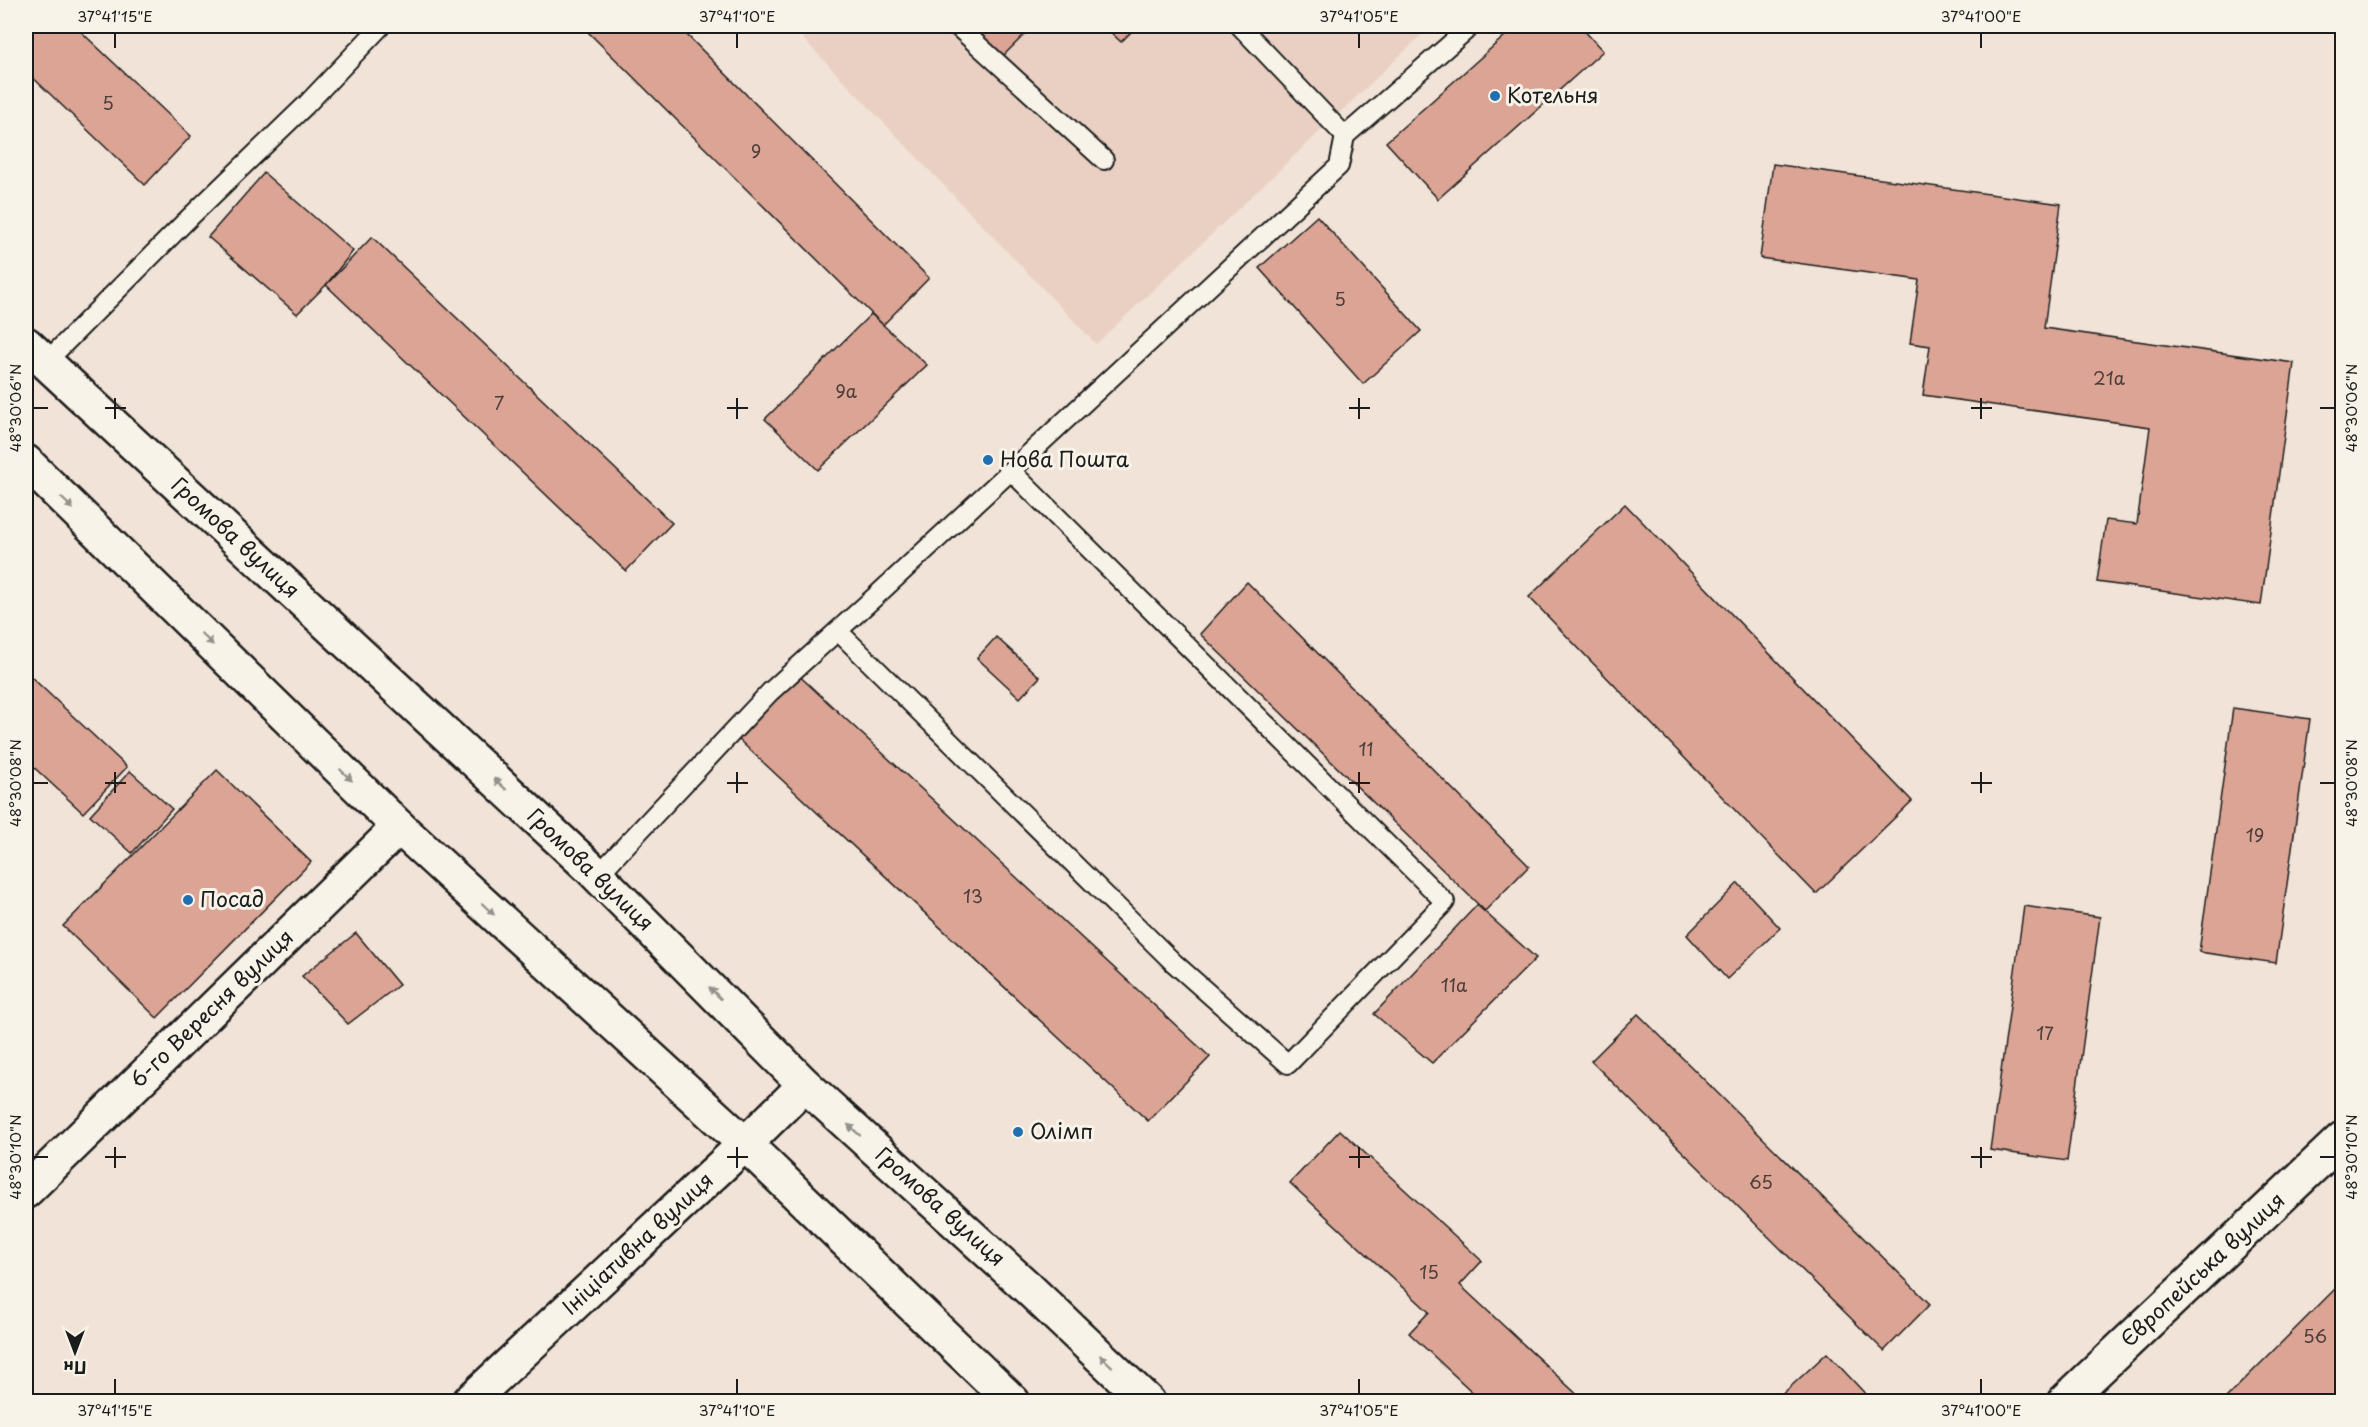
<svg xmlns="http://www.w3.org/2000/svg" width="2368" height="1427" font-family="'Playpen Sans',sans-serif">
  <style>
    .built { fill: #ead0c3 }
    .building { fill: #dba494; stroke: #1c1c1c; stroke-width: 1.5 }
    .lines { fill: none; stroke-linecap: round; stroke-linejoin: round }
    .service-casing { stroke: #1c1c1c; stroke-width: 22 }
    .minor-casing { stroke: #1c1c1c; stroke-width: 38 }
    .service { stroke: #f7f3e8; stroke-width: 18 }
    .minor { stroke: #f7f3e8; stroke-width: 33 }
    .oneway { fill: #94928c }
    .ticks { fill: none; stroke: #1c1c1c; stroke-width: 2 }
    .poi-dot { fill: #1f6fb2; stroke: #f7f3e8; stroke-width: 2 }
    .labels { text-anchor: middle; stroke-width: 6; stroke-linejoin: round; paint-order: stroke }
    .number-label { font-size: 18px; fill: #4c3e3a }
    .poi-label { font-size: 21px; fill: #1c1c1c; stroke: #f7f3e8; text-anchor: start }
    .street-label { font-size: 21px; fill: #1c1c1c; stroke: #f7f3e8 }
    .neatline { fill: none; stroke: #1c1c1c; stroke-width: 2 }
    .ticks-label { font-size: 15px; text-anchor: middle; fill: #1c1c1c }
  </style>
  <rect width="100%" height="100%" fill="#f1e3d7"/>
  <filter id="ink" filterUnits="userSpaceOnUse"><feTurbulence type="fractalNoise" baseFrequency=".0167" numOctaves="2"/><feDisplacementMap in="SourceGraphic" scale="12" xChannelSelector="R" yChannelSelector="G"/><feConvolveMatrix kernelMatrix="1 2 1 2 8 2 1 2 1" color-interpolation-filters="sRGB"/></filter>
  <g filter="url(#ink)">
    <!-- built -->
    <polygon class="built" points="791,26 1428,26 1430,27 1096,344"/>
    <!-- building -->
    <g class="building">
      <polygon points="26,26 75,26 191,136 145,185 26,71"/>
      <polygon points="582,26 678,26 929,278 883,325"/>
      <polygon points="972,26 1033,26 1003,56"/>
      <polygon points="1104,26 1137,26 1121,42"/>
      <polygon points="1516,26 1580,26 1603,51 1438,199 1386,142"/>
      <polygon points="1773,164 2061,204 2044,328 2294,363 2261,605 2097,582 2106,520 2137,524 2150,427 1923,395 1930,346 1910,343 1919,280 1760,258"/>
      <polygon points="264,173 353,251 326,285 297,314 208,237"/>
      <polygon points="1317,216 1421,331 1363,384 1259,268"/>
      <polygon points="372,237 672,523 626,571 326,285"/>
      <polygon points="871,314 927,365 818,470 765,419"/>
      <polygon points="1625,504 1912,801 1816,894 1529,597"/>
      <polygon points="1247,582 1529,866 1485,911 1200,634"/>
      <polygon points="996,637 1040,677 1020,698 977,658"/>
      <polygon points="793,670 1210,1057 1148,1121 737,738"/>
      <polygon points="26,672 127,767 83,813 26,760"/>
      <polygon points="2233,708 2310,719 2276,963 2199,952"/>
      <polygon points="217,770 311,862 157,1018 63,926"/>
      <polygon points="130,771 172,809 132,853 90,815"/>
      <polygon points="1738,883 1780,928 1727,979 1687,935"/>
      <polygon points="1477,905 1536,958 1432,1063 1374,1014"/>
      <polygon points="2024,906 2100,917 2067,1161 1990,1150"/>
      <polygon points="356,933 399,985 348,1024 302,976"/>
      <polygon points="1638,1014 1930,1304 1884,1351 1591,1061"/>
      <polygon points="1340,1130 1482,1261 1460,1285 1585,1402 1483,1402 1409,1333 1429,1312 1290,1183"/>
      <polygon points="2342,1282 2342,1391 2332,1402 2222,1402"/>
      <polygon points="1827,1353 1873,1402 1774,1402"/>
    </g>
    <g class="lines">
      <defs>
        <g id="service">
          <polyline points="957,26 1104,160"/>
          <polyline points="1240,26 1345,136"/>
          <polyline points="45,363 187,220 306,105 381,26"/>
          <polyline points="838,631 1174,963 1288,1064 1445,902 1011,471"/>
          <polyline points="598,875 770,692 877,595 1339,166 1345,136 1471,26"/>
        </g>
        <g id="minor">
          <polyline points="26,344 589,867 805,1085 1027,1287 1148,1402"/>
          <polyline points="26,462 399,827 745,1144 1013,1402"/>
          <polyline points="26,1191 399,827"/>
          <polyline points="469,1402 745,1144 805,1085"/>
          <polyline points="2064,1402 2342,1139"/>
        </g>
      </defs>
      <!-- service casing -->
      <use href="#service" class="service-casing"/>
      <!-- minor casing -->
      <use href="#minor" class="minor-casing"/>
      <!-- service -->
      <use href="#service" class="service"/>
      <!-- minor -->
      <use href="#minor" class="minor"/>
    </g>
    <!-- one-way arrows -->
    <defs><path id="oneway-solid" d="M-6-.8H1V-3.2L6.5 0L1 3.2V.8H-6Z" transform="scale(1.5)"/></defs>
    <g class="oneway">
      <use href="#oneway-solid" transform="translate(67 503) rotate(44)"/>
      <use href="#oneway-solid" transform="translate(207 639) rotate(44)"/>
      <use href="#oneway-solid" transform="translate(346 775) rotate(44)"/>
      <use href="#oneway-solid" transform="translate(500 784) rotate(-137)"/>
      <use href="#oneway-solid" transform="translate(488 909) rotate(43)"/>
      <use href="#oneway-solid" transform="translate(715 993) rotate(-135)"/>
      <use href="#oneway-solid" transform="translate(854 1130) rotate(-138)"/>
      <use href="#oneway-solid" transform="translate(1106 1361) rotate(-137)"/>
    </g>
  </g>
  <!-- ticks -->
  <path class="ticks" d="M 115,33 L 115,48M 737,33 L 737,48M 1359,33 L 1359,48M 1981,33 L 1981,48M 115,398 L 115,419M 737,398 L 737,419M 1359,398 L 1359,419M 1981,398 L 1981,419M 33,408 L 48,408M 105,408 L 126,408M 727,408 L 748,408M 1349,408 L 1370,408M 1971,408 L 1992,408M 2320,408 L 2335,408M 115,772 L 115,793M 737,772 L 737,793M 1359,772 L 1359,793M 1981,772 L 1981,793M 33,783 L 48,783M 105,783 L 126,783M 727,783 L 748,783M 1349,783 L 1370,783M 1971,783 L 1992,783M 2320,783 L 2335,783M 115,1147 L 115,1168M 737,1147 L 737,1168M 1359,1147 L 1359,1168M 1981,1147 L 1981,1168M 33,1157 L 48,1157M 105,1157 L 126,1157M 727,1157 L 748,1157M 1349,1157 L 1370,1157M 1971,1157 L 1992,1157M 2320,1157 L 2335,1157M 115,1379 L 115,1394M 737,1379 L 737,1394M 1359,1379 L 1359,1394M 1981,1379 L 1981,1394"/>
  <!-- markers -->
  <g class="poi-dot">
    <circle cx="1495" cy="96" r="6"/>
    <circle cx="988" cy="460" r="6"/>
    <circle cx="188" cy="900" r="6"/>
    <circle cx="1018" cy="1132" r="6"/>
  </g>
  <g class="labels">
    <!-- number labels -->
    <g class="number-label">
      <text x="108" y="110">5</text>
      <text x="756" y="158">9</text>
      <text x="1340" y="306">5</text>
      <text x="2109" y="385">21а</text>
      <text x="846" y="398">9а</text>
      <text x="499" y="410">7</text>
      <text x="1366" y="756">11</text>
      <text x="2255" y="842">19</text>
      <text x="973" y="903">13</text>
      <text x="1454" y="992">11а</text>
      <text x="2045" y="1040">17</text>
      <text x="1761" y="1189">65</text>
      <text x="1429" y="1279">15</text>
      <text x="2315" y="1343">56</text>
    </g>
    <!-- poi labels -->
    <g class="poi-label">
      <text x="1507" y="103">Котельня</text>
      <text x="1000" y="467">Нова Пошта</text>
      <text x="200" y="907">Посад</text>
      <text x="1030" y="1139">Олімп</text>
    </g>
    <!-- street labels -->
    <g class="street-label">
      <text transform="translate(235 538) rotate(43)" y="7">Громова вулиця</text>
      <text transform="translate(590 870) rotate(44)" y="7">Громова вулиця</text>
      <text transform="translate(212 1009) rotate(-44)" y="7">6-го Вересня вулиця</text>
      <text transform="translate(940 1207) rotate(42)" y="7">Громова вулиця</text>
      <text transform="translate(638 1244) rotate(-43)" y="7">Ініціативна вулиця</text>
      <text transform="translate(2203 1270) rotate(-43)" y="7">Європейська вулиця</text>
    </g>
  </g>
  <!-- margin -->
  <rect width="2368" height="1427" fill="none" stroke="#f7f3e8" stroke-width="66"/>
  <!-- north arrow -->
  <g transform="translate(75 1352) rotate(180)" stroke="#f7f3e8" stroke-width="4.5" paint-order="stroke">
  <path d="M0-4.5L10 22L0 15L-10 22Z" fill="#1c1c1c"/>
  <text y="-9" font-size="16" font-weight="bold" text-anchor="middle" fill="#1c1c1c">Пн</text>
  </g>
  <rect x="33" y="33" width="2302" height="1361" class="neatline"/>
  <g class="ticks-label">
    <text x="115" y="22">37°41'15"E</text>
    <text x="737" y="22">37°41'10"E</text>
    <text x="1359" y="22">37°41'05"E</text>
    <text x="1981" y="22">37°41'00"E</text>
    <text transform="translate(2352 408) rotate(-90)" y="5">48°30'06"N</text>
    <text transform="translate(16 408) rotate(-90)" y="5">48°30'06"N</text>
    <text transform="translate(2352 783) rotate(-90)" y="5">48°30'08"N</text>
    <text transform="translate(16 783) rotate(-90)" y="5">48°30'08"N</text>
    <text transform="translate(2352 1157) rotate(-90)" y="5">48°30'10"N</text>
    <text transform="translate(16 1157) rotate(-90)" y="5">48°30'10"N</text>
    <text x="115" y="1416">37°41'15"E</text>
    <text x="737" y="1416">37°41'10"E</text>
    <text x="1359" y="1416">37°41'05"E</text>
    <text x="1981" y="1416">37°41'00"E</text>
  </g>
</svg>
